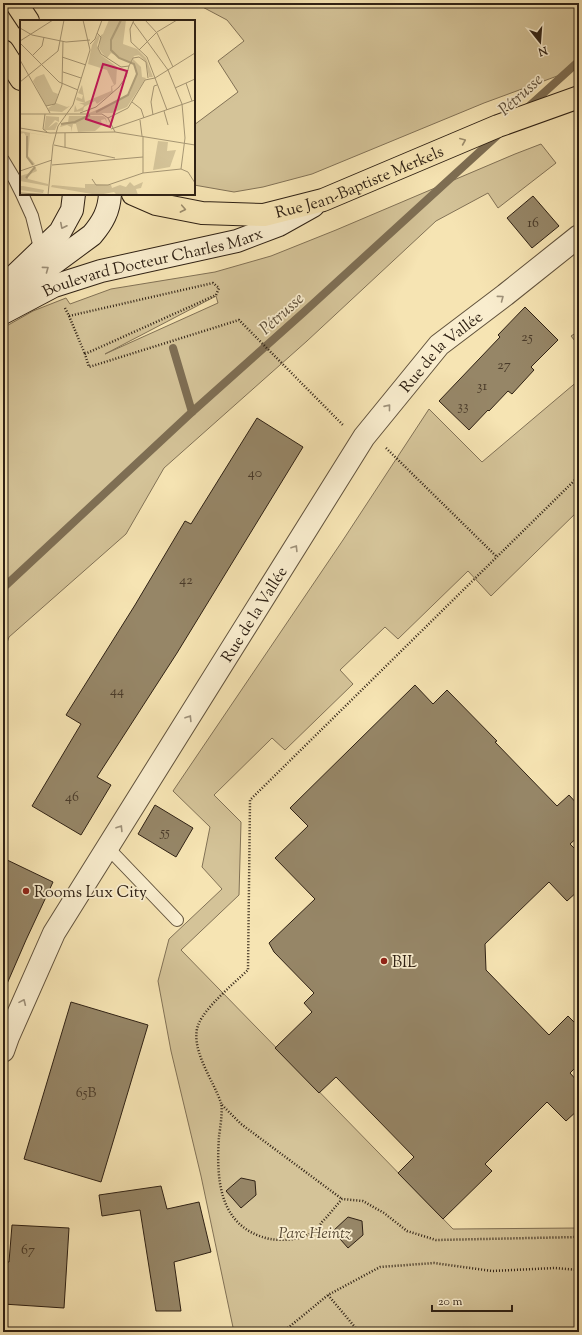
<svg xmlns="http://www.w3.org/2000/svg" width="582" height="1335" font-family="'Sorts Mill Goudy',serif">
  <style>
    .green { fill: #d4c398; stroke: #827256; fill-rule: evenodd }
    .lines { fill: none; stroke-linecap: round; stroke-linejoin: round }
    .stream { stroke: #7e6e53; stroke-width: 8 }
    .building { fill: #968667; stroke: #2f2114 }
    .service-casing { stroke: #61523c; stroke-width: 14 }
    .minor-casing { stroke: #61523c; stroke-width: 24 }
    .secondary-casing { stroke: #2f2114; stroke-width: 24 }
    .primary-casing { stroke: #2f2114; stroke-width: 24 }
    .path { stroke: #2f2114; stroke-width: 2.5; stroke-dasharray: 1 2; stroke-linecap: butt }
    .service { stroke: #f9edce; stroke-width: 12 }
    .minor { stroke: #f9edce; stroke-width: 22 }
    .secondary { stroke: #f9edce; stroke-width: 22 }
    .primary { stroke: #f6e4b3; stroke-width: 22 }
    .oneway { stroke: #9c8c6b }
    .oneway2 { stroke: #9e917a }
    .poi-dot { fill: #8f2418; stroke: #f9edce; stroke-width: 1.5 }
    .labels { text-anchor: middle; stroke-width: 3.5; stroke-linejoin: round; paint-order: stroke }
    .number-label { font-size: 14px; fill: #493a29 }
    .street-label { font-size: 16px; fill: #2f2114; stroke: #f9edce }
    .poi-label { font-size: 16px; fill: #2f2114; stroke: #f9edce; text-anchor: start }
    .park-label { font-size: 16px; font-style: italic; fill: #584a35; stroke: #f9edce }
    .water-label { font-size: 17px; font-style: italic; fill: #5d4e39; stroke: #f9edce }
    .inset-river { fill: none; stroke: #b2a27d; stroke-width: 2 }
    .inset-road { fill: none; stroke: #a69673; stroke-width: 1 }
    .view { fill: #c2185b; fill-opacity: 0.15; stroke: #c2185b; stroke-width: 2 }
    .inset-edge { fill: none; stroke: #2f2114; stroke-width: 2 }
  </style>
  <rect width="100%" height="100%" fill="#f6e4b3"/>
  <filter id="stains"><feTurbulence type="fractalNoise" baseFrequency=".005" numOctaves="4"/><feColorMatrix values="0 0 0 0 .2 0 0 0 0 .09 0 0 0 0 .02 0 0 0 .5 -.17"/></filter>
  <radialGradient id="worn" r=".72"><stop offset=".6" stop-color="#630" stop-opacity="0"/><stop offset="1" stop-color="#630" stop-opacity=".3"/></radialGradient>
  <!-- green -->
  <g class="green">
    <polygon points="195,3 579,3 579,68 484,103 312,174 263,187 234,192 194,185 194,125 238,92 218,61 244,41 227,20"/>
    <path d="M 541,144 L 556,163 L 498,208 L 488,193 L 436,221 L 307,341 L 164,468 L 126,534 L 9,637 L 3,654 L 3,328 L 33,311 L 66,298 L 70,304 L 111,289 L 215,272 L 271,256 L 336,230 L 515,154 ZM 216,296 L 218,303 L 105,354 Z"/>
    <polygon points="579,331 579,346 571,336"/>
    <polygon points="579,380 579,510 491,596 468,571 398,639 385,627 340,670 353,684 285,750 272,738 214,795 241,822 239,895 181,950 453,1229 579,1228 579,1332 234,1332 201,1176 171,1051 158,981 169,939 222,889 202,867 210,827 173,791 343,540 429,409 482,462"/>
  </g>
  <g class="lines">
    <!-- stream -->
    <g class="stream">
      <polyline points="526,109 579,61"/>
      <polyline points="173,348 192,412"/>
      <polyline points="3,588 192,412 304,312 499,134"/>
    </g>
  </g>
  <!-- building -->
  <g class="building">
    <polygon points="533,196 559,226 532,248 507,218"/>
    <polygon points="525,307 558,340 531,367 534,370 512,394 508,391 489,411 488,410 469,430 439,401 500,337 498,335"/>
    <polygon points="257,418 303,447 177,653 97,777 111,785 81,835 32,806 81,724 66,715 135,605 185,521 191,524"/>
    <polygon points="415,685 433,704 447,690 497,741 495,742 557,806 569,795 579,806 579,836 570,844 579,853 579,890 567,901 549,882 485,944 486,970 549,1035 568,1016 579,1027 579,1064 570,1073 579,1083 579,1109 566,1121 547,1102 485,1164 492,1171 443,1219 398,1173 414,1157 336,1077 319,1093 275,1048 312,1012 304,1003 314,993 274,952 269,943 315,899 275,858 308,826 290,808"/>
    <polygon points="155,805 193,828 176,857 138,834"/>
    <polygon points="3,858 53,882 26,940 3,993"/>
    <polygon points="71,1002 148,1025 101,1182 24,1159"/>
    <polygon points="241,1178 255,1181 256,1195 241,1208 226,1191"/>
    <polygon points="161,1186 167,1209 199,1202 211,1252 174,1262 181,1311 156,1311 140,1210 102,1216 99,1195"/>
    <polygon points="348,1217 362,1221 363,1235 348,1248 333,1231"/>
    <polygon points="12,1225 69,1228 64,1308 3,1304 3,1262 9,1262"/>
  </g>
  <g class="lines">
    <defs>
      <g id="service">
        <polyline points="3,160 15,180 21,192"/>
        <polyline points="22,194 32,216 41,252"/>
        <polyline points="108,848 177,920"/>
      </g>
      <g id="minor">
        <path id="s1" d="M 3,1051 L 8,1037 L 54,933 L 364,437 L 439,345 L 505,295 L 579,236"/>
      </g>
      <g id="secondary">
        <polyline points="10,280 60,232 72,210 74,194"/>
        <path d="M 4,300 L 92,235 C 103,222 109,211 110,194"/>
        <path id="s2" d="M 3,313 L 54,286 L 101,271 L 237,241 L 279,225 L 313,206"/>
      </g>
      <g id="primary">
        <polyline points="16,3 28,21"/>
        <polyline points="3,51 21,79"/>
        <path id="s3" d="M 133,194 L 156,204 L 202,213 L 264,215 L 323,200 L 498,126 L 579,97"/>
      </g>
    </defs>
    <!-- service casing -->
    <use href="#service" class="service-casing"/>
    <!-- minor casing -->
    <use href="#minor" class="minor-casing"/>
    <!-- secondary casing -->
    <use href="#secondary" class="secondary-casing"/>
    <!-- primary casing -->
    <use href="#primary" class="primary-casing"/>
    <!-- path -->
    <g class="path">
      <polyline points="65,308 69,316 213,283 219,288 216,295 85,354 89,367 239,320 343,425"/>
      <polyline points="69,316 85,354"/>
      <polyline points="386,448 497,557"/>
      <path d="M 579,476 L 250,800 L 248,970 C 234,983 206,1007 199,1023 C 188,1047 214,1081 221,1103 C 223,1111 220,1128 219,1137 C 216,1180 219,1228 270,1239 C 283,1241 303,1240 314,1231 C 317,1229 320,1225 322,1222 C 329,1215 335,1207 342,1199 L 363,1201 L 384,1213 L 407,1231 L 436,1240 L 579,1237"/>
      <polyline points="222,1105 241,1124 342,1199"/>
      <polyline points="328,1295 359,1332"/>
      <polyline points="283,1332 328,1295 380,1267 434,1263 492,1271 555,1268 579,1270"/>
    </g>
    <!-- service -->
    <use href="#service" class="service"/>
    <!-- minor -->
    <use href="#minor" class="minor"/>
    <!-- secondary -->
    <use href="#secondary" class="secondary"/>
    <!-- primary -->
    <use href="#primary" class="primary"/>
  </g>
  <!-- one-way arrows -->
  <defs><path id="oneway-chevron" d="M-2-3.5L2.5 0L-2 3.5" fill="none" stroke-width="1.6" stroke-linecap="round" stroke-linejoin="round"/></defs>
  <g class="oneway">
    <use href="#oneway-chevron" transform="translate(463 141) rotate(-23)"/>
    <use href="#oneway-chevron" transform="translate(183 209) rotate(11)"/>
  </g>
  <g class="oneway2">
    <use href="#oneway-chevron" transform="translate(63 226) rotate(117)"/>
    <use href="#oneway-chevron" transform="translate(46 269) rotate(-36)"/>
    <use href="#oneway-chevron" transform="translate(501 298) rotate(-37)"/>
    <use href="#oneway-chevron" transform="translate(388 407) rotate(-51)"/>
    <use href="#oneway-chevron" transform="translate(295 548) rotate(-58)"/>
    <use href="#oneway-chevron" transform="translate(189 718) rotate(-58)"/>
    <use href="#oneway-chevron" transform="translate(120 828) rotate(-58)"/>
    <use href="#oneway-chevron" transform="translate(23 1002) rotate(-66)"/>
  </g>
  <!-- markers -->
  <g class="poi-dot">
    <circle cx="26" cy="891" r="4"/>
    <circle cx="384" cy="961" r="4"/>
  </g>
  <g class="labels">
    <!-- number labels -->
    <g class="number-label">
      <text x="533" y="227">16</text>
      <text x="527" y="341">25</text>
      <text x="504" y="369">27</text>
      <text x="482" y="390">31</text>
      <text x="463" y="410">33</text>
      <text x="255" y="477">40</text>
      <text x="186" y="584">42</text>
      <text x="117" y="695">44</text>
      <text x="72" y="801">46</text>
      <text x="165" y="836">55</text>
      <text x="86" y="1097">65B</text>
      <text x="28" y="1254">67</text>
    </g>
    <!-- street labels -->
    <g class="street-label">
      <text dy="6" stroke="none"><textPath href="#s3" startOffset="235">Rue Jean-Baptiste Merkels</textPath></text>
      <text dy="6" stroke="none"><textPath href="#s2" startOffset="159">Boulevard Docteur Charles Marx</textPath></text>
      <text dy="6" stroke="none"><textPath href="#s1" startOffset="829">Rue de la Vallée</textPath></text>
      <text dy="6" stroke="none"><textPath href="#s1" startOffset="505">Rue de la Vallée</textPath></text>
    </g>
    <!-- poi labels -->
    <g class="poi-label">
      <text x="34" y="897">Rooms Lux City</text>
      <text x="392" y="967">BIL</text>
    </g>
    <!-- park labels -->
    <g class="park-label">
      <text x="315" y="1238">Parc Heintz</text>
    </g>
    <!-- water labels -->
    <g class="water-label">
      <text transform="translate(520 94) rotate(-42)" y="6">Pétrusse</text>
      <text transform="translate(281 313) rotate(-42)" y="6">Pétrusse</text>
    </g>
  </g>
  <!-- overview -->
  <g transform="translate(20 20)">
    <rect width="175" height="175" fill="#f6e4b3"/>
    <path d="M 89,0 L 113,0 L 106,0 L 103,24 L 117,29 L 126,38 L 133,57 L 129,57 L 126,42 L 119,35 L 114,36 L 110,43 L 91,33 L 87,38 L 82,33 L 79,28 L 81,15 L 83,14 ZM 78,15 L 80,16 L 77,25 L 81,35 L 97,47 L 96,64 L 92,67 L 93,72 L 77,84 L 75,81 L 64,87 L 63,91 L 54,92 L 55,85 L 57,90 L 63,87 L 64,85 L 59,83 L 65,83 L 56,80 L 57,77 L 62,79 L 63,75 L 58,73 L 62,65 L 65,82 L 91,71 L 91,66 L 94,65 L 87,50 L 68,44 L 72,25 ZM 113,39 L 121,47 L 122,57 L 126,58 L 107,87 L 92,93 L 69,93 L 89,85 L 110,73 L 117,52 L 112,42 ZM 24,54 L 33,72 L 38,74 L 35,84 L 26,86 L 13,61 L 16,57 ZM 36,83 L 47,87 L 50,86 L 42,92 L 29,91 L 28,88 ZM 26,96 L 39,97 L 39,102 L 35,100 L 28,108 L 36,102 L 38,103 L 35,110 L 24,110 ZM 49,96 L 83,96 L 86,98 L 87,103 L 85,99 L 81,100 L 82,105 L 75,111 L 58,112 L 56,104 L 53,104 L 51,112 L 51,107 L 47,105 L 40,107 L 42,103 L 48,102 ZM 0,111 L 34,117 L 10,113 L 8,136 L 15,144 L 13,145 L 7,137 L 6,116 L 4,113 L 0,114 ZM 138,121 L 148,122 L 147,131 L 156,130 L 150,147 L 133,150 ZM 15,146 L 17,151 L 8,155 L 8,159 L 28,164 L 28,166 L 0,161 L 0,156 L 13,152 ZM 110,162 L 114,166 L 123,162 L 121,168 L 116,169 L 118,175 L 97,175 L 94,172 L 78,175 L 31,167 L 32,165 L 65,168 L 65,164 L 74,164 L 91,165 L 92,168 L 100,165 L 106,167 ZM 0,166 L 3,166 L 24,170 L 23,173 L 0,170 Z" fill="#d4c398"/>
    <path class="inset-river" d="M 76,92 L 108,75 L 117,54 L 114,44 L 99,38 L 91,30 L 91,20 L 101,0M 41,104 L 55,102 L 70,95M 7,116 L 7,137 L 13,145M 6,158 L 15,147"/>
    <path class="inset-road" d="M 125,0 L 137,13 L 153,47M 113,2 L 148,50 L 162,84 L 165,118 L 161,149M 0,8 L 12,15 L 46,22 L 70,20M 77,13 L 81,17 L 78,28 L 81,34 L 101,47 L 109,46 L 113,38 L 119,37 L 126,42 L 128,58M 0,21 L 33,0M 0,23 L 39,62 L 58,70M 70,24 L 75,19 L 82,0M 119,30 L 137,12 L 157,0M 38,31 L 44,0M 12,36 L 22,26 L 24,17M 42,37 L 66,45M 0,40 L 30,93M 43,52 L 61,58M 0,62 L 38,31M 166,63 L 172,81M 155,68 L 175,59M 112,82 L 121,89 L 124,98M 26,86 L 35,84 L 42,65 L 43,21M 147,90 L 135,58 L 175,33M 144,91 L 148,105M 60,93 L 76,87 L 99,67 L 106,57 L 109,46M 0,94 L 82,94 L 88,98 L 95,112M 25,94 L 23,109 L 27,112M 133,95 L 131,82 L 134,66 L 137,65M 88,98 L 108,88 L 125,60 L 135,58 L 127,37 L 111,22 L 110,9 L 114,0M 120,100 L 122,116M 0,108 L 30,113 L 95,112 L 175,125M 91,109 L 175,80M 45,113 L 45,127M 123,116 L 123,153 L 161,149 L 168,152 L 175,163M 34,125 L 95,138M 32,145 L 123,137M 0,151 L 32,140M 72,159 L 76,165 L 88,165 L 123,153M 0,173 L 35,175M 28,175 L 33,125 L 38,106 L 53,85 L 70,30 L 63,0"/>
    <path class="view" d="M 83,44 L 107,51 L 90,107 L 66,99 Z"/>
    <rect width="175" height="175" class="inset-edge"/>
  </g>
  <!-- margin -->
  <rect width="582" height="1335" fill="none" stroke="#f6e4b3" stroke-width="16"/>
  <rect x="4" y="4" width="574" height="1327" fill="none" stroke="#2f2114" stroke-width="2"/>
  <rect x="8" y="8" width="566" height="1319" fill="none" stroke="#2f2114"/>
  <!-- north arrow -->
  <g transform="translate(540 42) rotate(163)" stroke="#f9edce" stroke-width="3" paint-order="stroke">
  <path d="M0-3L7 15L0 10L-7 15Z" fill="#2f2114"/>
  <text y="-6" font-size="11" font-weight="bold" text-anchor="middle" fill="#2f2114">N</text>
  </g>
  <!-- scale -->
  <path d="M432 1305v6h80v-6" fill="none" stroke="#2f2114" stroke-width="2"/>
  <text x="438" y="1305" font-size="12" fill="#2f2114" stroke="#f9edce" stroke-width="3" paint-order="stroke">20 m</text>
  <rect width="100%" height="100%" filter="url(#stains)"/>
  <rect width="100%" height="100%" fill="url(#worn)"/>
</svg>
